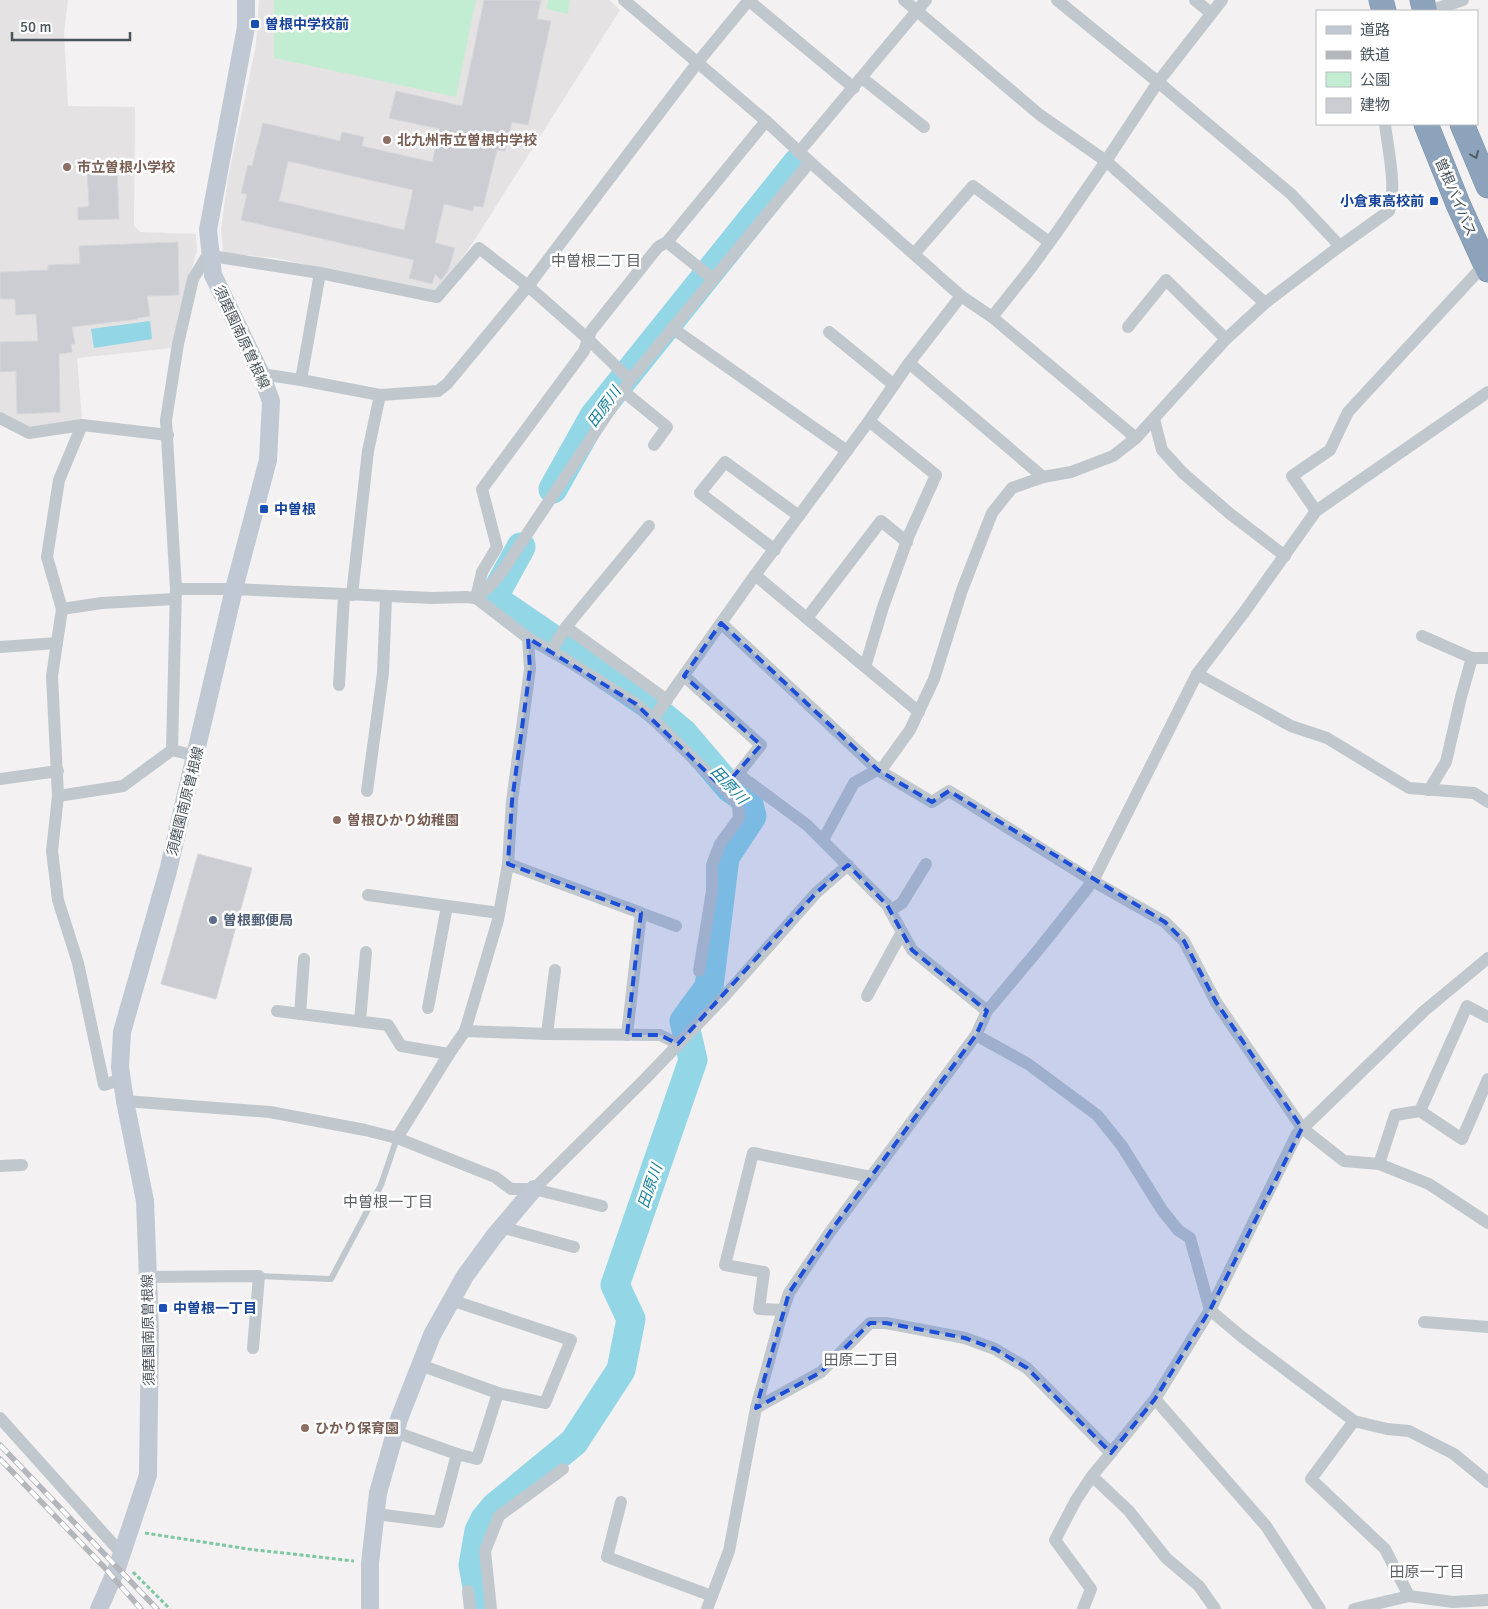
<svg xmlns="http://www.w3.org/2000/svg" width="1488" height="1609" font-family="Signika,'Noto Sans JP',sans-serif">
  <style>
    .education { fill: #e4e2e2 }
    .green { fill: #c3edd3 }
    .water { fill: #93d6e6 }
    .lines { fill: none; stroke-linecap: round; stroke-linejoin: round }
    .river { stroke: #93d6e6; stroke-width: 29 }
    .building { fill: #cbcdd3; stroke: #d5d7db; fill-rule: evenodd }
    .highway-casing { stroke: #778fa7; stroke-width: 25 }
    .path { stroke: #7dc8a3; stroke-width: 3; stroke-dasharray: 4 2.5; stroke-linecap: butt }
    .lane { stroke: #c0c8ce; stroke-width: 6 }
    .street { stroke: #c0c8ce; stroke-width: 12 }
    .secondary { stroke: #c0c9d3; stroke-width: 18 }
    .highway { stroke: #8ca3bb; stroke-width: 24 }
    .rail-casing { stroke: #b3b6ba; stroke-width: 5.5 }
    .rail { stroke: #fff; stroke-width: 4; stroke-dasharray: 11; stroke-linecap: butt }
    .oneway { stroke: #515c66 }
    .marked { fill: #1d4ed8; fill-opacity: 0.2; stroke: #1d4ed8; stroke-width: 4; stroke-dasharray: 10 6; stroke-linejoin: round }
    .transit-dot { fill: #1a4fb4; stroke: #fff; stroke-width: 2 }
    .education-dot { fill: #8d6e63; stroke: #fff; stroke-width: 2 }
    .service-dot { fill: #5c6f8a; stroke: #fff; stroke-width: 2 }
    .labels { text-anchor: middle; stroke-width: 5; stroke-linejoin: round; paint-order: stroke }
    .transit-label { font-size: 14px; font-weight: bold; fill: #164399; stroke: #fff; text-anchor: start }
    .education-label { font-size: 14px; font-weight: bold; fill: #785e54; stroke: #fff; text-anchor: start }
    .street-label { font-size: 14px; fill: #4a545d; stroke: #fff }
    .service-label { font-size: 14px; font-weight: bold; fill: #4e5e75; stroke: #fff; text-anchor: start }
    .neighbourhood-label { font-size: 15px; fill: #5e6165; stroke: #fff }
    .water-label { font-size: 15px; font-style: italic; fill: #17809c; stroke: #fff }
  </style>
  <rect width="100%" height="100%" fill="#f3f1f1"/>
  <!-- education -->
  <g class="education">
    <polygon points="0,0 68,0 64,33 68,106 135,107 134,226 140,232 196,234 197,251 179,312 172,348 77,358 82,420 31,429 13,422 0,411"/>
    <polygon points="259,0 609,0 620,10 474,241 436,294 276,258 223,253 221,229 228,178 256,45"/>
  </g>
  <!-- green -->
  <g class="green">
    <polygon points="274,0 476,0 456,97 274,58"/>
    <polygon points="548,0 570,0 568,14 546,9"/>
  </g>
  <!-- water -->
  <polygon class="water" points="150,321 152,339 94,348 91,329"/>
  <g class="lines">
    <!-- river -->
    <g class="river">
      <polyline points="553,489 594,416 797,163"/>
      <polyline points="481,1609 473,1565 479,1531 485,1519 495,1507 574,1442 621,1370 631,1319 615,1285 693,1060 684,1021 709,987 725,857 752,816 748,801 730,788 683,733 648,704 493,598 521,547"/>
    </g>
  </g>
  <!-- building -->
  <g class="building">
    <path d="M 484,0 L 541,0 L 537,19 L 551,21 L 528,125 L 512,122 L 505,151 L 497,150 L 483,207 L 474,206 L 473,211 L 444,204 L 435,243 L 455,248 L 448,271 L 441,280 L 435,274 L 432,284 L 409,278 L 414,260 L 241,220 L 247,194 L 241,193 L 248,165 L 252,166 L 263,123 L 340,141 L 342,132 L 364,137 L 362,146 L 432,162 L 440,129 L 389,118 L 396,91 L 462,106 ZM 288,161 L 413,190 L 404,230 L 279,201 Z"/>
    <polygon points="117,168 119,219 78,220 78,208 89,206 87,169"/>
    <polygon points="178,242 179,295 147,296 150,316 138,318 138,319 72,327 75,344 71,344 72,352 59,354 60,412 17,414 16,371 0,372 0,342 38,341 36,314 16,315 15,299 0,299 0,272 48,270 48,265 80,264 79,246"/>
    <polygon points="198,854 252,868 216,999 161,984"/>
  </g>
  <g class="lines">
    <defs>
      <g id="highway">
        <polyline points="1381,0 1384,11"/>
        <polyline points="1422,0 1425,11"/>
        <polyline points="1426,124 1458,204 1488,270"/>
        <polyline points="1462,124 1488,186"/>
      </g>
    </defs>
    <!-- highway casing -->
    <use href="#highway" class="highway-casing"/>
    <!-- path -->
    <g class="path">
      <polyline points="145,1533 248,1549 354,1561"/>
      <polyline points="133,1572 170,1609"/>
    </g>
    <!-- lane -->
    <polyline class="lane" points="259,1276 331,1279 381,1185 397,1138"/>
    <!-- street -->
    <g class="street">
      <polyline points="624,0 766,121 810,162 961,296 992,317 1136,438"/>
      <polyline points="748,0 854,88"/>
      <polyline points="904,0 1040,115 1106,161 1265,303"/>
      <polyline points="1057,0 1158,82 1291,194 1340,246"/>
      <polyline points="1195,0 1211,13"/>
      <polyline points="1429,11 1463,0"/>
      <polyline points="862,78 924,127"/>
      <polyline points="799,152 926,0"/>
      <polyline points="667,242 713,279"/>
      <polyline points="914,254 973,186 1049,242"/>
      <polyline points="992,317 1031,268 1057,232 1106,161 1158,82 1222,0"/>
      <polyline points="1128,327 1166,280 1226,339"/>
      <polyline points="672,328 847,451"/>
      <polyline points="829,332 894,385"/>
      <polyline points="909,363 1043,477"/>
      <polyline points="261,374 301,380 380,395 438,391 447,384 528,286 698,62 749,0"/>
      <polyline points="301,380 320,273"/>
      <polyline points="630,380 588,339 528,286 479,248 437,297 320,273 218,257 210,251 193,279 178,344 166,420 176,589 234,589 433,598 466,597 476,598 528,638 568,661 636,704 653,719 723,788 738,774 807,825 887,905 912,950 987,1011"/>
      <polyline points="623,391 667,427 654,445"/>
      <polyline points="0,418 29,433 82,425 168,435"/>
      <polyline points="1154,419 1162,450 1183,473 1229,513 1285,556"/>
      <polyline points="82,425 59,480 47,557 62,609 52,676 58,796 123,786 172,750 196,756"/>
      <polyline points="1316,511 1292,476 1330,450 1348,412 1485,264"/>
      <polyline points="649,526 566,627 667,700"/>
      <polyline points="775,550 700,493 725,462 799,516"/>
      <polyline points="755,575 919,712"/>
      <polyline points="352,595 368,451 380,395"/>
      <polyline points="476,598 482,572 497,547 482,489 584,351 591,331 658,247 667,242 766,121"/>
      <polyline points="476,598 491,585 503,570 630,380 810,162"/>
      <polyline points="62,609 102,603 175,599"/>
      <polyline points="807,618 881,521 907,542"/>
      <polyline points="721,623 878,770 932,802 949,791 1093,881 1165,922 1184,941 1216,1002 1302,1128 1344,1161 1379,1164 1429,1184 1488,1223"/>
      <polyline points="1422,636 1472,658 1461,697 1446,762 1429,790"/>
      <polyline points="0,647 57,643"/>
      <polyline points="551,651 566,627"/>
      <polyline points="1472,658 1488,658"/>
      <polyline points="865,667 883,607 909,535 936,475 869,421"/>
      <polyline points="1197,674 1291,726 1327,738 1409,788 1474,793 1488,802"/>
      <polyline points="684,676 761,745 738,774"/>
      <polyline points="339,685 344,595"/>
      <polyline points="653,719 755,575 869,421 909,363 961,296"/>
      <polyline points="172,750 176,589"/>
      <polyline points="0,779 58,771"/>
      <polyline points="367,791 383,673 386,597"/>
      <polyline points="58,796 52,851 58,900 78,963 104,1085 122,1079"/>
      <path d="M 823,840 L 854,783 L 884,766 L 910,730 L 934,679 L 962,590 L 992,513 L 1012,488 L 1043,477 L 1071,472 L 1113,456 L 1136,438 L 1226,339 L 1265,303 L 1340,246 L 1389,211 C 1397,186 1388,150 1385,124"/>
      <polyline points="508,864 641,913 627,1035"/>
      <polyline points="368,895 499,913"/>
      <polyline points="890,911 902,903 926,864"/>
      <polyline points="641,913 676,926"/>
      <polyline points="699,971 712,891 712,865 720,844 739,818 738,805 723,788"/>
      <polyline points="867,996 902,932"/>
      <polyline points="428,1008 447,906"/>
      <polyline points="277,1011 388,1025 401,1046 449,1054"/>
      <polyline points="300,1014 304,959"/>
      <polyline points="360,1021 366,952"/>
      <polyline points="465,1031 547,1034 660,1035 678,1044"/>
      <polyline points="547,1034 555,970"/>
      <polyline points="976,1035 1028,1064 1097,1115 1122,1146 1162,1210 1178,1230 1190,1238 1210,1310 1242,1337 1354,1421 1387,1429 1409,1431 1454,1454 1488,1482"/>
      <polyline points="125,1101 270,1112 365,1130 397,1138 495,1177 511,1189 534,1189 602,1206"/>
      <polyline points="1420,1111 1467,1006 1488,1017"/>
      <polyline points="397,1138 449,1054 465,1031 498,920 508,864 512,801 530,669 528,638"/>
      <polyline points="1379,1164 1395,1115 1420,1111 1462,1139 1488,1079"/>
      <polyline points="0,1166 22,1165"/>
      <polyline points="534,1189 645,1079 722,999 816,893 848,865"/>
      <polyline points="501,1227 574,1247"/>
      <polyline points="148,1277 259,1276 253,1348"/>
      <polyline points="451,1300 571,1340 545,1403 498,1393"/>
      <polyline points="783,1310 759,1309 764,1272 725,1265 753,1153 871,1177"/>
      <polyline points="1424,1322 1488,1327"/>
      <polyline points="420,1365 498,1393 477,1459 457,1454"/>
      <polyline points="1155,1399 1266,1526 1320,1609"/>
      <polyline points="756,1408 821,1372 870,1323 886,1323 965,1338 995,1349 1027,1368 1111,1453"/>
      <polyline points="0,1418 122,1554"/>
      <polyline points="1354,1421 1311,1479 1385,1549 1409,1596"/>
      <polyline points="621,1502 607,1557 712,1596"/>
      <polyline points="376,1514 439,1522 457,1454 395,1432"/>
      <polyline points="468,1591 470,1609"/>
      <polyline points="491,1609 485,1551 499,1516 563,1469"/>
      <polyline points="707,1609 729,1551 756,1408 781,1317 789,1293 830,1232 976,1035 987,1011 1039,949 1093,881 1197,674 1245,611 1316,511 1488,392"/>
      <polyline points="1083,1609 1091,1589 1055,1540 1076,1500 1092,1476"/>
      <polyline points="1215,1609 1199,1586 1166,1558 1129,1511 1092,1476 1155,1399 1210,1310 1297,1134 1424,1011 1488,958"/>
      <polyline points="1354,1609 1409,1596 1453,1602 1488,1600"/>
    </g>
    <!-- secondary -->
    <g class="secondary">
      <polyline points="99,1609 117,1568 148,1475 150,1330 145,1201 125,1101 120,1067 122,1032 168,871 234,589 268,460 271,401 261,374 213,275 208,230 246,27 246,0"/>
      <polyline points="370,1609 370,1563 378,1493 399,1419 432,1335 465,1276 495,1235 534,1189"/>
    </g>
    <!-- highway -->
    <use href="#highway" class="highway"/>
    <defs>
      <g id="rail">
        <polyline points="0,1445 157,1609"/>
        <polyline points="0,1459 104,1567 141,1609"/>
      </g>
    </defs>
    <!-- rail casing -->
    <use href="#rail" class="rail-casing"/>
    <!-- rail -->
    <use href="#rail" class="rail"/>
  </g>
  <!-- one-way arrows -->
  <defs><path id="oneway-chevron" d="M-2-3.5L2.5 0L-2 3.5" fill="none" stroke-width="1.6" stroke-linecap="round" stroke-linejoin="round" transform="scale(1.25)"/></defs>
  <use class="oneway" href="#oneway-chevron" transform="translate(1475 155) rotate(67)"/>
  <!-- marked area -->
  <path class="marked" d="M 721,623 L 878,770 L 932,802 L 949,791 L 1165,922 L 1184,941 L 1216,1002 L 1302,1128 L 1210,1310 L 1155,1399 L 1111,1453 L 1027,1368 L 995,1349 L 965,1338 L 886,1323 L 870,1323 L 821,1372 L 756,1408 L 789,1293 L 830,1232 L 976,1035 L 987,1011 L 912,950 L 887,905 L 848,865 L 816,893 L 678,1044 L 660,1035 L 627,1035 L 641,913 L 508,864 L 512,801 L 530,669 L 528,638 L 636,704 L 723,788 L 761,745 L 684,676 Z"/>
  <!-- markers -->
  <g class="transit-dot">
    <rect x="250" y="19" width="10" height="10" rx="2.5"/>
    <rect x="1429" y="196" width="10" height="10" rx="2.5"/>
    <rect x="259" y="504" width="10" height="10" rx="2.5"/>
    <rect x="158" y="1303" width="10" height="10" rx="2.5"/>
  </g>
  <g class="education-dot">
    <circle cx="387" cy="140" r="5"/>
    <circle cx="67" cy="167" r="5"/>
    <circle cx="337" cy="820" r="5"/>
    <circle cx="305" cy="1428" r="5"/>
  </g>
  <circle class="service-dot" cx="213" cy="920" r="5"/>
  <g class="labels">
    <!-- transit labels -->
    <g class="transit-label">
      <text x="265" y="29">曽根中学校前</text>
      <text x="1424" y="206" text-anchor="end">小倉東高校前</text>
      <text x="274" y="514">中曽根</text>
      <text x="173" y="1313">中曽根一丁目</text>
    </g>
    <!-- education labels -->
    <g class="education-label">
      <text x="397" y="145">北九州市立曽根中学校</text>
      <text x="77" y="172">市立曽根小学校</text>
      <text x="347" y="825">曽根ひかり幼稚園</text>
      <text x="315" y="1433">ひかり保育園</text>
    </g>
    <!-- street labels -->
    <g class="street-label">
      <text transform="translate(1456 197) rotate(67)" y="5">曽根バイパス</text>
      <text transform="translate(242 337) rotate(65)" y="5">須磨園南原曽根線</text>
      <text transform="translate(185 801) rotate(-76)" y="5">須磨園南原曽根線</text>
      <text transform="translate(148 1330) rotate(-91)" y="5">須磨園南原曽根線</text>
    </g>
    <!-- service labels -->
    <g class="service-label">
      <text x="223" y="925">曽根郵便局</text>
    </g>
    <!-- neighbourhood labels -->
    <g class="neighbourhood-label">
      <text x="596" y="266">中曽根二丁目</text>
      <text x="388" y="1207">中曽根一丁目</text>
      <text x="861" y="1365">田原二丁目</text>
      <text x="1427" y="1577">田原一丁目</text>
    </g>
    <!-- water labels -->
    <g class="water-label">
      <text transform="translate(604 407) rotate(-54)" y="5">田原川</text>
      <text transform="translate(729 785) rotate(47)" y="5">田原川</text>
      <text transform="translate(650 1186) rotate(-71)" y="5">田原川</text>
    </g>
  </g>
  <!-- legend -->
  <rect x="1316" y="10" width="162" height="115" fill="#ffffff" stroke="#b7bbbe"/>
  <rect x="1326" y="26" width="25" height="8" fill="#c0c9d3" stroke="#b7bbbe"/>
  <text x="1360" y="35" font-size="15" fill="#4a545d">道路</text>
  <rect x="1326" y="51" width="25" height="8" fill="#b3b6ba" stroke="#b7bbbe"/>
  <text x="1360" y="60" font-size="15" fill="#4a545d">鉄道</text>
  <rect x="1326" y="72" width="25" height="15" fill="#c3edd3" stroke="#b7bbbe"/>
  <text x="1360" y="85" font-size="15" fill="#4a545d">公園</text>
  <rect x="1326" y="98" width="25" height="15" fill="#cbcdd3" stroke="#b7bbbe"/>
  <text x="1360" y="110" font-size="15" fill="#4a545d">建物</text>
  <!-- scale -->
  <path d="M12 32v8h118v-8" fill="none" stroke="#4a545d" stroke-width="2.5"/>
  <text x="20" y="32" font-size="15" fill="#4a545d" stroke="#ffffff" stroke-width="4" paint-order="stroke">50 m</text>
</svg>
